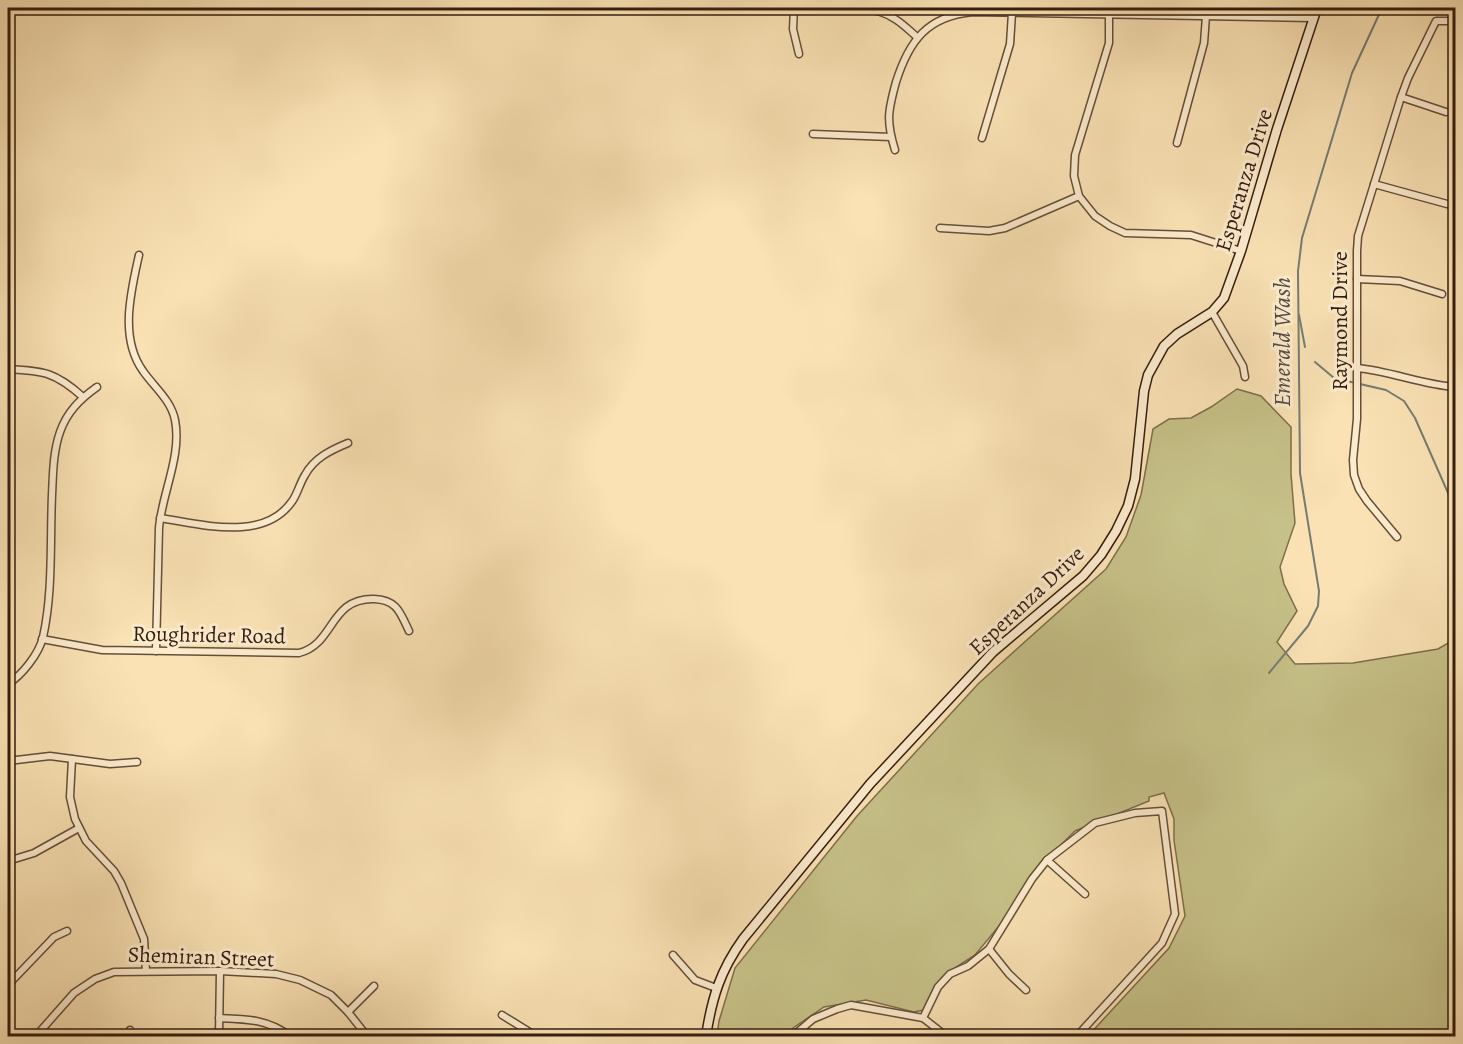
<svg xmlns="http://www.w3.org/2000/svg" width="1463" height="1044" font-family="Alegreya,serif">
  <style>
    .green { fill: #c6c188; stroke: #7e6e4c; stroke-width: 1.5 }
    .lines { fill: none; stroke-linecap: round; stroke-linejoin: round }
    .stream { stroke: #767c73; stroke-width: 2 }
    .street-casing { stroke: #664e38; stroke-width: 9 }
    .secondary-casing { stroke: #351c0f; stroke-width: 11 }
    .street { stroke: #fcecce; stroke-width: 6 }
    .secondary { stroke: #fcecce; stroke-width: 8 }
    .labels { text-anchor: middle; stroke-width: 6; stroke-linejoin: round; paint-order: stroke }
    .street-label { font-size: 22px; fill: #351c0f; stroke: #fcecce }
    .water-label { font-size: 24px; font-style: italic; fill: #554c41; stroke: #fcecce }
  </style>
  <rect width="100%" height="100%" fill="#fae2b4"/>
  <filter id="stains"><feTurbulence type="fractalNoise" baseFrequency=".00333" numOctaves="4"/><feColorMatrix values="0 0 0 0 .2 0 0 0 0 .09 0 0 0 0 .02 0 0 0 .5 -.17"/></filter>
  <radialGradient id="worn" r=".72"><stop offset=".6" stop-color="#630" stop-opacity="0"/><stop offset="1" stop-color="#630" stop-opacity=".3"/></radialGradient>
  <!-- green -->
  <polygon class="green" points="1237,389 1261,396 1291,427 1291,474 1295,523 1280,567 1284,584 1297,611 1277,642 1295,664 1353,663 1438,649 1455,639 1455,1036 1088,1036 1169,948 1185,916 1174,840 1174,819 1164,793 1149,797 1149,801 1075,831 1041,865 1009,914 975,955 950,971 924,1010 914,1012 866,1000 824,1007 793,1028 788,1036 717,1036 719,1021 735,968 857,816 978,684 1106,569 1126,537 1141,495 1153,429 1169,419 1191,418 1211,407"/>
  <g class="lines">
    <!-- stream -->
    <g class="stream">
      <polyline points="1299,315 1305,347"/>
      <polyline points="1315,362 1334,378 1386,390 1404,401 1415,418 1456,511"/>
      <polyline points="1269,673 1308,626 1318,606 1319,591 1300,473 1298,271 1302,238 1352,73 1382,8"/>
    </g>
    <defs>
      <g id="street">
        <polyline points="794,8 793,29 799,54"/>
        <path d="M 808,8 C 835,8 872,3 895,19 C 903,24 910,31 917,37"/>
        <polyline points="1109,14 1109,43 1075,155 1074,176 1079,196 1095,216 1110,226 1125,233 1191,235 1241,251"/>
        <polyline points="1401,97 1446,112"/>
        <polyline points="813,134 891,137"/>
        <polyline points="982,138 1010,44 1012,13"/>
        <polyline points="1177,143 1204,43 1206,16"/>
        <path d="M 895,150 C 886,121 888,111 896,82 C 909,41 927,16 973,12 L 1312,18"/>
        <polyline points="1374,184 1447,204"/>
        <polyline points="940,228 989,231 1005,228 1079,196"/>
        <path d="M 139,255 C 131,291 119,338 143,371 C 154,387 171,400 175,420 C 182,456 162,493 159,528 L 156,651"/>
        <polyline points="1357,279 1400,281 1442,294"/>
        <polyline points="1212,312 1243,366 1245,377"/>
        <path d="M 1357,368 C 1391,371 1422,385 1456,387"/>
        <path d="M 8,369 C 44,371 55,372 83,397"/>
        <path d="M 160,518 C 201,524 265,543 293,500 C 298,492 300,483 305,475 C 314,458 331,450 348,443"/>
        <polyline points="1397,537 1367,501 1359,489 1354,475 1353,460 1357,419 1357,251 1358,236 1401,97 1408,78 1436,21 1456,21"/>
        <path d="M 42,639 L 102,650 L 299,653 C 335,644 329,598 374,599 C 397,600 400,612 409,631"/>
        <path d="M 8,684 C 22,675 39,654 43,637 C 53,593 50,541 52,495 C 53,474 53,452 60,432 C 67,412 80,399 97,387"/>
        <polyline points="72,759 70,797 75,819 86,841 114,871 121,883 144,939 146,971"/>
        <polyline points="8,761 50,756 110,764 137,762"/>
        <polyline points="1047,860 1085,894"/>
        <polyline points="8,861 34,853 79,828"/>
        <polyline points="989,949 1009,974 1026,990"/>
        <polyline points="673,955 695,980 716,988"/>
        <polyline points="8,985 54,937 67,931"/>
        <polyline points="348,1012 374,986"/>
        <polyline points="502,1015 536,1036"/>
        <path d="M 219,1018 C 246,1019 268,1019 290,1036"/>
        <polyline points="923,1018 938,987 950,974 968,966 989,949 1032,879 1047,860 1095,823 1135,813 1162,811 1175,914 1162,943 1077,1036"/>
        <polyline points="36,1036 74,993 95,979 114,972 220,971 276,974 300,980 331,995 348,1012 367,1036"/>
        <polyline points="129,1036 130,1030"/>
        <polyline points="219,1036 220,971"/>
        <polyline points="793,1036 813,1019 837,1009 851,1005 923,1018 946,1036"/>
      </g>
      <path id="secondary" d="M 706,1036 C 712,998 720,971 743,939 L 870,784 L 993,652 L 1083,576 L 1101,555 L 1116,531 L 1128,506 L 1135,479 L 1144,391 L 1148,375 L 1164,346 L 1177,334 L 1212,312 L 1224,298 L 1241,251 L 1277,129 L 1317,8"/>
    </defs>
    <!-- street casing -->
    <use href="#street" class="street-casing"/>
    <!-- secondary casing -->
    <use href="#secondary" class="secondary-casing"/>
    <!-- street -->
    <use href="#street" class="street"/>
    <!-- secondary -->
    <use href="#secondary" class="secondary"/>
  </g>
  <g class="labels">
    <!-- street labels -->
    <g class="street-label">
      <text transform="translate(1243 180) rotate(-73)" y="8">Esperanza Drive</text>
      <text transform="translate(1339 321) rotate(-90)" y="8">Raymond Drive</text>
      <text transform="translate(1026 600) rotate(-43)" y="8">Esperanza Drive</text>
      <text transform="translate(209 634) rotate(1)" y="8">Roughrider Road</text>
      <text transform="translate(201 956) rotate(2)" y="8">Shemiran Street</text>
    </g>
    <!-- water labels -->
    <g class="water-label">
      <text transform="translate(1282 342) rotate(-90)" y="8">Emerald Wash</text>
    </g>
  </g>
  <!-- margin -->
  <rect width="1463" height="1044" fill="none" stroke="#fae2b4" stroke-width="30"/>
  <rect x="9" y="9" width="1445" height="1026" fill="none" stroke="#351c0f" stroke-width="3"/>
  <rect x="15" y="15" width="1433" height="1014" fill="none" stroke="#351c0f" stroke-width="1.5"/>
  <rect width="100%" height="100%" filter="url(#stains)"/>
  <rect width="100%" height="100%" fill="url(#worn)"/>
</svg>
